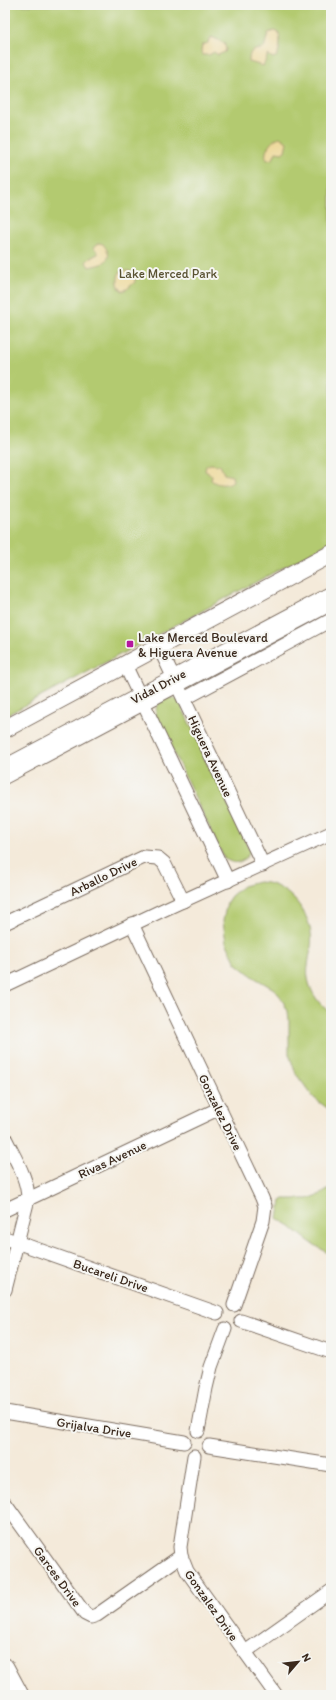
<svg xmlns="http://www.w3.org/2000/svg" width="336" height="1700" font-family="Itim,sans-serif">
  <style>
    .green { fill: #b3ca6f; stroke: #777a46 }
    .sand { fill: #eeda9e; stroke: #94825e }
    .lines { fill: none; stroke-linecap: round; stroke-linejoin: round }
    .minor-casing { stroke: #7c6d60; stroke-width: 15 }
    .major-casing { stroke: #7c6d60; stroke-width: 19 }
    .minor { stroke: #fff; stroke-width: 13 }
    .major { stroke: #fff; stroke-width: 17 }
    .poi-dot { fill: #b5179e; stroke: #f6f6f2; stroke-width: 1.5 }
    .labels { text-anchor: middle; stroke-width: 4; stroke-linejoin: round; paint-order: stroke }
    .park-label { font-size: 13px; fill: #595232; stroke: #f6f6f2 }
    .poi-label { font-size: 13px; fill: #3b2a1e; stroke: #f6f6f2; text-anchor: start }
    .street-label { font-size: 13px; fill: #3b2a1e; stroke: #f6f6f2 }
  </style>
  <rect width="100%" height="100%" fill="#f6f6f2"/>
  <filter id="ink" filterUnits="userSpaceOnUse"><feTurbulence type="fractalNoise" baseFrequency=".025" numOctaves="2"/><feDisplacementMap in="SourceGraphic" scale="8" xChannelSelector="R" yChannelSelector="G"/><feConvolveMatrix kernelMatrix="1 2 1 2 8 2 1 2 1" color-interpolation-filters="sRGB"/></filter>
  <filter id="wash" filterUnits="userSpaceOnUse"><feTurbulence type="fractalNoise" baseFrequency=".012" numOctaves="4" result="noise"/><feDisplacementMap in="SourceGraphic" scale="16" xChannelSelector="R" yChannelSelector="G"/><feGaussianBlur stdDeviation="0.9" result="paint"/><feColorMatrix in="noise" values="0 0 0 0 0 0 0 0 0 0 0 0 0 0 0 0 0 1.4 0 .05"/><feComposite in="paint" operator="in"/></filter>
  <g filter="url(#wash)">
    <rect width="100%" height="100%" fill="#f4eada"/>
    <!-- green -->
    <g class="green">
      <polygon points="5,5 331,5 331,542 5,716"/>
      <path d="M 167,697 L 174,698 L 179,701 L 250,851 C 245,863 234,866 224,858 L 156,716 C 155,706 158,702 167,697 Z"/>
      <path d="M 258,882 C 284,882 307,907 311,933 C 313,944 309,955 308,966 C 305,984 316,1003 331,1013 L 331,1111 L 314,1098 L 296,1074 L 289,1054 L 289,1020 L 288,1011 L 280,996 L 274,989 L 255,978 L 236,963 L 226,942 L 223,921 L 227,902 L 231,896 L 243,886 Z"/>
      <polygon points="331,1188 331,1255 310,1242 287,1224 278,1219 281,1201 284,1199 308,1199 321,1194"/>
    </g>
    <!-- sand -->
    <g class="sand">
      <path d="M 274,31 L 278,32 C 281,38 280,50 277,56 L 273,58 L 268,55 L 263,66 L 249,62 C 249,48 254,51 264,48 L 268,33 Z"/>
      <polygon points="212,37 224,43 226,49 225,52 218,55 214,52 209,55 203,55 201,51 202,45 208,43 209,39"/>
      <path d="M 280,137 L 287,142 L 285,151 L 282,153 L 276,152 L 273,159 L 267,160 C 262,152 272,139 280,137 Z"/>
      <path d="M 99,243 L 103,244 C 110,253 111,257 102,264 L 89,267 L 86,262 L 90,258 L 98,254 L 98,252 L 94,248 L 95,246 Z"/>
      <path d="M 121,271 L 130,271 L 135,278 L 135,282 L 127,289 L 123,291 L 120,289 C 117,284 117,275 121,271 Z"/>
      <path d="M 210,464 L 220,465 L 224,474 L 232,476 L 233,481 C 228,486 216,485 211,480 L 212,475 L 205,471 L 206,466 Z"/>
    </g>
  </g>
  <g filter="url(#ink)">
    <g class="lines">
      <defs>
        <g id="minor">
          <polyline points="159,647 263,865"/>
          <polyline points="125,665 228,881"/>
          <polyline points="184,699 331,620"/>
          <polyline points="5,766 331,593"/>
          <polyline points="5,777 331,604"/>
          <polyline points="5,923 144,857 158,858 164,863 183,901"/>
          <polyline points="132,924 262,1198 265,1206 263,1221 234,1305"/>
          <polyline points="5,985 163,910 331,833"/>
          <path d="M 5,1138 C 14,1157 28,1178 28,1199 L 5,1290"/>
          <polyline points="5,1210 220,1108"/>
          <polyline points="5,1238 217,1313"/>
          <polyline points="241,1321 331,1352"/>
          <polyline points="5,1412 184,1442"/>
          <polyline points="198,1431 206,1388 211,1367 225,1329"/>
          <polyline points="209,1446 331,1465"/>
          <polyline points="194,1456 180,1547 181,1556 187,1571 276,1695"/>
          <polyline points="5,1503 85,1614 91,1617 97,1615 181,1556"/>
          <polyline points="245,1652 331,1591"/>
        </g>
        <g id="major">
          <polyline points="5,729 331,554"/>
          <polyline points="5,1667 20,1695"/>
        </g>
      </defs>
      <!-- minor casing -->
      <use href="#minor" class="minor-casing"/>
      <!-- major casing -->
      <use href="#major" class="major-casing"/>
      <!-- minor -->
      <use href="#minor" class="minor"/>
      <!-- major -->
      <use href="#major" class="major"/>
    </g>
  </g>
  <!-- markers -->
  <rect class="poi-dot" x="126" y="640" width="8" height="8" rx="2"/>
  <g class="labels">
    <!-- park labels -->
    <g class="park-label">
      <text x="168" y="278">Lake Merced Park</text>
    </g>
    <!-- poi labels -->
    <g class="poi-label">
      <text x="138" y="642">Lake Merced Boulevard<tspan x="138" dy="15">&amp; Higuera Avenue</tspan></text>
    </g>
    <!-- street labels -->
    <g class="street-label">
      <text transform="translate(158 686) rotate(-28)" y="5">Vidal Drive</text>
      <text transform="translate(211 756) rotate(65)" y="5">Higuera Avenue</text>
      <text transform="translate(103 876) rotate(-26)" y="5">Arballo Drive</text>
      <text transform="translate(221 1112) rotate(64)" y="5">Gonzalez Drive</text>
      <text transform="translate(112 1159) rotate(-25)" y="5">Rivas Avenue</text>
      <text transform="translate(111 1275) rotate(19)" y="5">Bucareli Drive</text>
      <text transform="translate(94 1427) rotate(9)" y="5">Grijalva Drive</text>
      <text transform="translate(58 1576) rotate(54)" y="5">Garces Drive</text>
      <text transform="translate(212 1605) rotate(55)" y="5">Gonzalez Drive</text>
    </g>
  </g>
  <!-- margin -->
  <rect width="336" height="1700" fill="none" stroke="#f6f6f2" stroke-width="20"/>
  <!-- north arrow -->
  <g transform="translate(298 1662) rotate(62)" stroke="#f6f6f2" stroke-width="3" paint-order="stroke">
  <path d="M0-3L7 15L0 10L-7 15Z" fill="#3b2a1e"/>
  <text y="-6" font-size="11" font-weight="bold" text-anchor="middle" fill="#3b2a1e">N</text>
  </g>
</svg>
